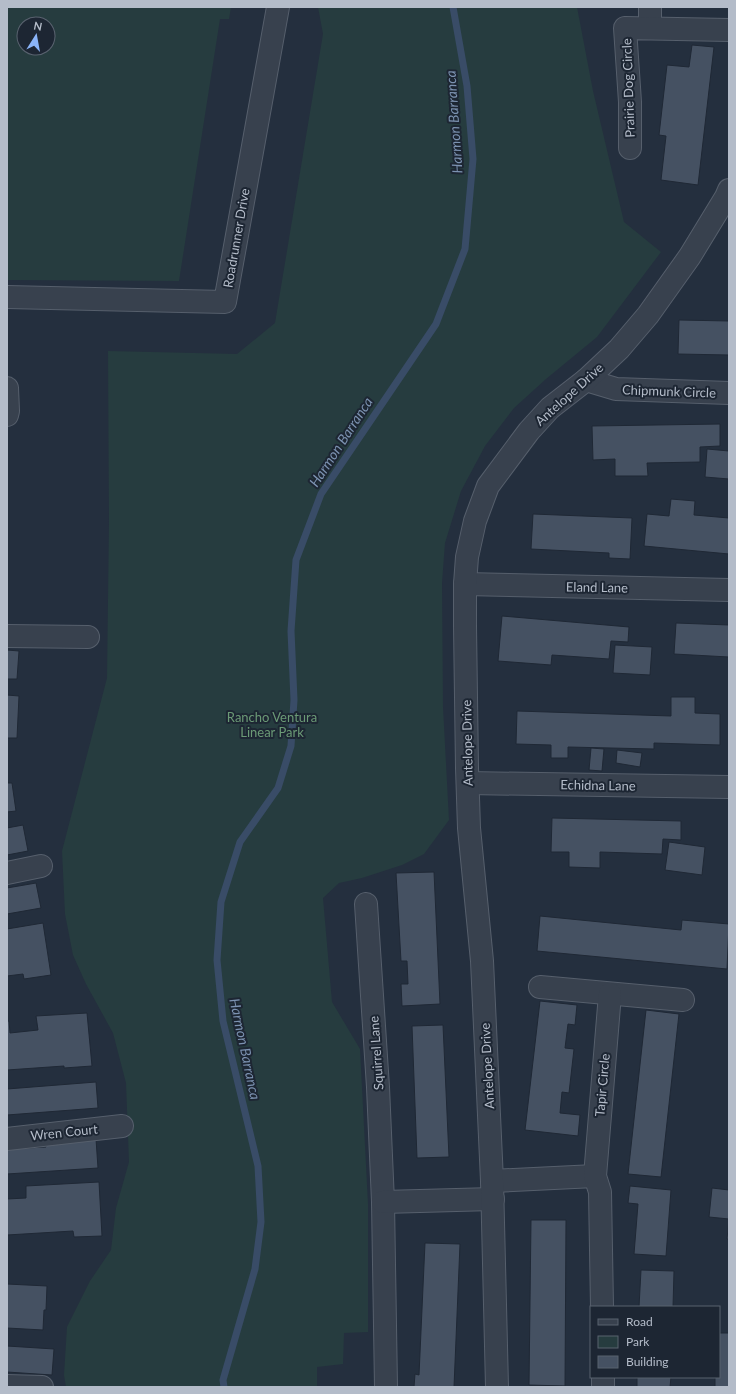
<svg xmlns="http://www.w3.org/2000/svg" width="736" height="1394" font-family="Lato,sans-serif">
  <style>
    .green { fill: #263c3f; fill-rule: evenodd }
    .lines { fill: none; stroke-linecap: round; stroke-linejoin: round }
    .stream { stroke: #394c67; stroke-width: 7 }
    .building { fill: #455162; stroke: #1f2835 }
    .minor-casing { stroke: #565f6c; stroke-width: 24 }
    .minor { stroke: #38414e; stroke-width: 22 }
    .labels { text-anchor: middle; stroke-width: 4; stroke-linejoin: round; paint-order: stroke }
    .street-label { font-size: 13px; fill: #b4bcc9; stroke: #1d2633 }
    .park-label { font-size: 13px; fill: #6b9a76; stroke: #1d2633 }
    .water-label { font-size: 14px; font-style: italic; fill: #7c92b1; stroke: #1d2633 }
  </style>
  <rect width="100%" height="100%" fill="#242f3e"/>
  <!-- green -->
  <g class="green">
    <path d="M 7,7 L 231,7 L 229,19 L 220,19 L 179,281 L 7,280 ZM 24,24 L 48,24 L 48,48 L 24,48 Z"/>
    <polygon points="318,7 577,7 593,91 624,222 661,252 597,337 546,379 514,408 485,446 461,491 445,543 442,583 443,707 449,820 424,854 402,865 362,878 339,883 323,898 332,1002 360,1049 368,1204 368,1332 344,1333 343,1364 317,1367 317,1387 66,1387 64,1375 67,1327 90,1281 111,1250 116,1208 129,1162 126,1083 113,1033 86,984 73,955 65,914 62,851 107,678 109,521 108,351 237,354 275,323 323,34"/>
  </g>
  <g class="lines">
    <!-- stream -->
    <polyline class="stream" points="224,1387 223,1380 255,1269 261,1222 258,1166 223,1021 217,960 221,902 240,842 278,788 291,746 294,700 291,631 296,560 321,494 436,324 465,249 473,159 467,86 453,7"/>
  </g>
  <!-- building -->
  <g class="building">
    <polygon points="692,45 714,47 698,185 661,180 666,136 659,135 667,65 689,67"/>
    <polygon points="679,320 729,321 729,355 678,354"/>
    <polygon points="720,424 720,446 700,447 700,462 647,463 648,476 615,476 615,459 593,460 592,426"/>
    <polygon points="707,449 729,451 729,479 705,477"/>
    <polygon points="671,499 695,501 694,515 729,518 729,554 644,546 647,514 669,516"/>
    <polygon points="533,514 632,518 630,559 609,558 609,553 531,549"/>
    <polygon points="502,616 629,627 628,642 611,641 609,659 552,655 551,665 498,661"/>
    <polygon points="676,623 729,625 729,657 674,654"/>
    <polygon points="615,645 652,647 650,675 613,673"/>
    <polygon points="7,650 19,651 17,679 7,679"/>
    <polygon points="7,695 19,696 17,738 7,738"/>
    <polygon points="671,697 695,697 695,713 720,714 720,745 654,743 654,749 568,747 568,758 551,758 551,745 516,744 517,711 671,716"/>
    <polygon points="591,748 604,749 602,771 589,770"/>
    <polygon points="617,750 642,753 640,767 616,763"/>
    <polygon points="7,779 8,783 12,783 16,811 7,812"/>
    <polygon points="552,818 681,821 681,840 663,839 662,854 600,852 600,868 569,867 569,852 551,852"/>
    <polygon points="23,825 28,851 7,855 7,828"/>
    <polygon points="669,842 705,847 702,875 665,870"/>
    <polygon points="434,872 440,1004 402,1006 401,984 408,984 407,961 401,961 396,873"/>
    <polygon points="36,883 41,908 7,914 7,888"/>
    <polygon points="540,916 681,930 682,920 729,924 727,969 537,951"/>
    <polygon points="43,923 51,975 24,979 23,974 7,976 7,929"/>
    <polygon points="540,1001 577,1005 575,1025 568,1024 565,1048 574,1049 569,1093 562,1092 560,1113 580,1115 578,1136 525,1130"/>
    <polygon points="646,1010 679,1014 661,1177 628,1174"/>
    <polygon points="87,1013 92,1066 64,1068 64,1066 7,1070 7,1021 9,1021 10,1033 38,1030 36,1016"/>
    <polygon points="443,1025 449,1157 417,1158 412,1026"/>
    <polygon points="96,1082 98,1108 7,1115 7,1089"/>
    <polygon points="96,1139 98,1168 7,1174 7,1149 46,1147 46,1142"/>
    <polygon points="99,1182 102,1236 74,1237 73,1231 7,1235 7,1199 26,1198 26,1186"/>
    <polygon points="630,1186 671,1190 666,1256 634,1254 638,1204 628,1203"/>
    <polygon points="712,1188 729,1190 729,1239 727,1239 729,1219 709,1217"/>
    <polygon points="531,1220 566,1220 565,1386 529,1385"/>
    <polygon points="425,1243 460,1244 454,1387 414,1387 415,1374 419,1375"/>
    <polygon points="641,1270 674,1271 673,1307 639,1307"/>
    <polygon points="7,1284 47,1286 46,1310 44,1310 43,1330 7,1328"/>
    <polygon points="719,1333 729,1333 729,1387 715,1387 715,1377 719,1377"/>
    <polygon points="7,1346 54,1349 52,1375 7,1372"/>
    <polygon points="637,1377 671,1377 670,1387 637,1387"/>
  </g>
  <g class="lines">
    <defs>
      <g id="minor">
        <polyline points="650,28 650,7"/>
        <polyline points="630,148 630,102 625,28 729,30"/>
        <polyline points="7,297 225,302 278,7"/>
        <polyline points="586,380 616,389 729,393"/>
        <polyline points="7,388 8,411 7,415"/>
        <polyline points="465,584 729,590"/>
        <polyline points="7,636 88,637"/>
        <polyline points="468,783 729,787"/>
        <polyline points="7,873 41,866"/>
        <polyline points="366,904 378,1087 383,1202 386,1387"/>
        <polyline points="540,987 683,1000"/>
        <polyline points="7,1139 122,1126"/>
        <polyline points="492,1181 595,1176"/>
        <polyline points="383,1202 493,1199"/>
        <polyline points="602,1307 600,1192 595,1176 610,994"/>
        <polyline points="603,1377 603,1387"/>
        <polyline points="7,1386 42,1387"/>
        <polyline points="497,1387 492,1181 482,961 469,828 467,768 465,626 465,584 467,557 475,521 488,486 529,431 550,408 586,380 619,349 648,315 690,256 726,197 729,190"/>
      </g>
    </defs>
    <!-- minor casing -->
    <use href="#minor" class="minor-casing"/>
    <!-- minor -->
    <use href="#minor" class="minor"/>
  </g>
  <g class="labels">
    <!-- street labels -->
    <g class="street-label">
      <text transform="translate(628 88) rotate(-92)" y="5">Prairie Dog Circle</text>
      <text transform="translate(236 238) rotate(-80)" y="5">Roadrunner Drive</text>
      <text transform="translate(669 391) rotate(2)" y="5">Chipmunk Circle</text>
      <text transform="translate(569 394) rotate(-42)" y="5">Antelope Drive</text>
      <text transform="translate(597 587) rotate(1)" y="5">Eland Lane</text>
      <text transform="translate(467 743) rotate(-91)" y="5">Antelope Drive</text>
      <text transform="translate(598 785) rotate(1)" y="5">Echidna Lane</text>
      <text transform="translate(376 1053) rotate(-94)" y="5">Squirrel Lane</text>
      <text transform="translate(487 1066) rotate(-93)" y="5">Antelope Drive</text>
      <text transform="translate(602 1085) rotate(-85)" y="5">Tapir Circle</text>
      <text transform="translate(64 1132) rotate(-6)" y="5">Wren Court</text>
    </g>
    <!-- park labels -->
    <g class="park-label">
      <text x="272" y="722">Rancho Ventura<tspan x="272" dy="15">Linear Park</tspan></text>
    </g>
    <!-- water labels -->
    <g class="water-label">
      <text transform="translate(454 122) rotate(-94)" y="5">Harmon Barranca</text>
      <text transform="translate(341 442) rotate(-57)" y="5">Harmon Barranca</text>
      <text transform="translate(245 1049) rotate(78)" y="5">Harmon Barranca</text>
    </g>
  </g>
  <!-- border -->
  <rect width="736" height="1394" fill="none" stroke="#b4bcc9" stroke-width="16"/>
  <!-- legend -->
  <rect x="590" y="1306" width="130" height="72" fill="#1d2633" stroke="#59626f"/>
  <rect x="598" y="1319" width="20" height="6" fill="#38414e" stroke="#59626f"/>
  <text x="626" y="1326" font-size="12" fill="#b4bcc9">Road</text>
  <rect x="598" y="1336" width="20" height="12" fill="#263c3f" stroke="#59626f"/>
  <text x="626" y="1346" font-size="12" fill="#b4bcc9">Park</text>
  <rect x="598" y="1356" width="20" height="12" fill="#455162" stroke="#59626f"/>
  <text x="626" y="1366" font-size="12" fill="#b4bcc9">Building</text>
  <!-- north arrow -->
  <g transform="translate(36 36) rotate(11)"><circle r="19" fill="#1d2633" stroke="#59626f"/>
  <path d="M0-3L7 15L0 10L-7 15Z" fill="#8ab4f8"/>
  <text y="-6" font-size="11" font-weight="bold" text-anchor="middle" fill="#b4bcc9">N</text>
  </g>
</svg>
